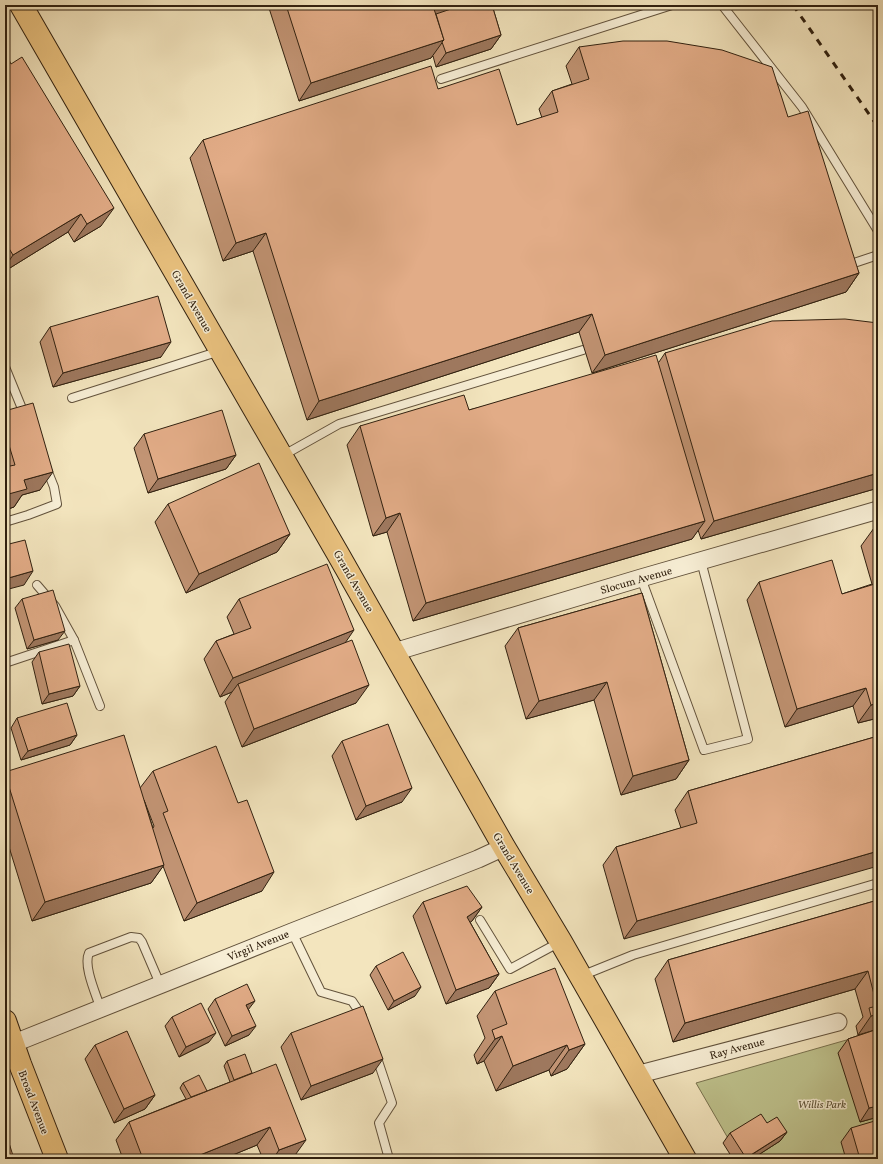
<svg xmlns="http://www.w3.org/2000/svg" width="883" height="1164" font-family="Vollkorn,serif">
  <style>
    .green { fill: #bfc38e; stroke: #78724f }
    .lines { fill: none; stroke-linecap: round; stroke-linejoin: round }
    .lane-casing { stroke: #62523c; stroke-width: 10 }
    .street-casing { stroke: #62523c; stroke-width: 19 }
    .primary-casing { stroke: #312110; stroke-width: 24 }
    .lane { stroke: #f7eed5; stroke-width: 8 }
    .street { stroke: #f7eed5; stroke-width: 17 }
    .primary { stroke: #eac27f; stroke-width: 22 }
    .rail { stroke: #312110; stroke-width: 3; stroke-dasharray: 7 7; stroke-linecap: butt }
    .wall { fill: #c29474; stroke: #312110; fill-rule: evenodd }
    .shaded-wall { fill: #9e785e; stroke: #312110 }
    .building { fill: #e2ac87; stroke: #312110 }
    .labels { text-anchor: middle; stroke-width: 3; stroke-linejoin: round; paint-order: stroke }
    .street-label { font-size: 11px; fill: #312110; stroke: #f7eed5 }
    .park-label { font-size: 11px; font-style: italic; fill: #5c5236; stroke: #f7eed5 }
  </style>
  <rect width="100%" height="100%" fill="#f3e5be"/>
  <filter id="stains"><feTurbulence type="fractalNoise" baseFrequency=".005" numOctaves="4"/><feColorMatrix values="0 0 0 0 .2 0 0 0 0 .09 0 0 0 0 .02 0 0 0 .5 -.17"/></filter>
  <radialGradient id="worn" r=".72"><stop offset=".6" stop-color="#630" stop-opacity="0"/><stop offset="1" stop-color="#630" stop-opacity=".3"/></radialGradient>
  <!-- green -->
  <polygon class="green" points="878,1031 878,1159 740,1159 696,1083"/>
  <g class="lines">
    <defs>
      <g id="lane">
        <polyline points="722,5 802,107 878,231"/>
        <polyline points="441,79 672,5"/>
        <polyline points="845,266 878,255"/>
        <polyline points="5,367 25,416"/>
        <polyline points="72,398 220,351"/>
        <polyline points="282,456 339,424 583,350"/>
        <polyline points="5,522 28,515 57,504 54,487 46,467"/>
        <polyline points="641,578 704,750 748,739 701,561"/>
        <polyline points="37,585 55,606 74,640"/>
        <polyline points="5,663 74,640 100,706"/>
        <polyline points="480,920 510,969 560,942"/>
        <polyline points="292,932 321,992 352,1001 362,1016"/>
        <polyline points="581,976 633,955 878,883"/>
        <path d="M 100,1007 C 96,994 83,966 89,953 L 131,937 L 139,938 L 142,942 L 160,984"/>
        <polyline points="376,1055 392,1103 379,1123 389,1159"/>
      </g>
      <g id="street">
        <polyline points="394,652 641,578 878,510"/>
        <polyline points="12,1044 292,932 478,859 504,847"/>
        <polyline points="636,1075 838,1022"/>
      </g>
      <g id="primary">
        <polyline points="21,5 338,554 504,847 561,942 685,1159"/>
        <polyline points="5,1021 20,1064 57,1159"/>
      </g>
    </defs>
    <!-- lane casing -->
    <use href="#lane" class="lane-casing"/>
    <!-- street casing -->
    <use href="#street" class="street-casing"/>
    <!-- primary casing -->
    <use href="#primary" class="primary-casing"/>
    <!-- lane -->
    <use href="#lane" class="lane"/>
    <!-- street -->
    <use href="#street" class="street"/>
    <!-- primary -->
    <use href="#primary" class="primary"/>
    <!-- rail -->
    <polyline class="rail" points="793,5 878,127"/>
  </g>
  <!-- wall -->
  <g class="wall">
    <polygon points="268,5 492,5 501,35 491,49 436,67 433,56 431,58 299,101"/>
    <polygon points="579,47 788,117 859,273 846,292 592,373 579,332 307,420 253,251 223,261 190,158 203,140 438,89 517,125 542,118 539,109 552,91 572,84 566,66"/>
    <polygon points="5,57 101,226 74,242 68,232 5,271"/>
    <polygon points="878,323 878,488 701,539 698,530 692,539 413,621 387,532 373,536 347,445 360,426 469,410 659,362 665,353"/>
    <polygon points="50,327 161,357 53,387 40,342"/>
    <polygon points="5,399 8,410 40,490 22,495 14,507 5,510"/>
    <polygon points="144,434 236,455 226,469 148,493 134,448"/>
    <polygon points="168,504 290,534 277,552 186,593 155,522"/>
    <polygon points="878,526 878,718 858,723 853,706 785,727 747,600 759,582 842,594 872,584 861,546 874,528"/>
    <polygon points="642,593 689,760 676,779 621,795 594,700 526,719 505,646 518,628"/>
    <polygon points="22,599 58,640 27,649 15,608"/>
    <polygon points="239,599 345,643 356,703 242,747 225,702 232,692 220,697 204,659 216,641 234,634 227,617"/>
    <polygon points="39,652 80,686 73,696 42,704 32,662"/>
    <polygon points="17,718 77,735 70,745 21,760 11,728"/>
    <polygon points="878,736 624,939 603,865 616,847 681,828 675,810 688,791"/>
    <polygon points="342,741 402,802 356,820 332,756"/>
    <path d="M 153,771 L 262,891 L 184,921 L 163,866 L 151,883 L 32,921 L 5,834 L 5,772 L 140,788 ZM 144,800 L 154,826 L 153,828 Z"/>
    <polygon points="878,900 878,1029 858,1035 856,1026 863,1017 855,989 673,1042 655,979 668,960"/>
    <polygon points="423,902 482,907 472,921 470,922 499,974 489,988 446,1004 413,916"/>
    <polygon points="376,966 415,996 388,1010 370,975"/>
    <polygon points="495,991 585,1044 567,1069 551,1076 549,1070 496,1091 484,1061 477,1064 474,1055 485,1038 477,1016"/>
    <polygon points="215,999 249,1010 249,1035 225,1046 208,1009"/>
    <polygon points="172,1017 209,1042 179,1057 165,1026"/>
    <polygon points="878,1029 878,1117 860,1122 838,1053 848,1039"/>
    <polygon points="291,1033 373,1073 301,1100 281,1047"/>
    <polygon points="95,1045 155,1095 145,1109 114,1123 85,1059"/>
    <polygon points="227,1061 252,1073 293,1158 290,1159 263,1159 257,1145 223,1159 123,1159 116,1140 129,1122 186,1099 180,1088 183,1083 207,1091 230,1082 224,1066"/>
    <polygon points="767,1123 787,1132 780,1141 752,1159 733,1159 723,1143 730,1133"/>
    <polygon points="851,1128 878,1159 846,1159 841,1142"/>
  </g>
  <!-- shaded-wall -->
  <g class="shaded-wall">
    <polygon points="446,5 490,5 436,22 434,9"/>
    <polygon points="501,35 491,49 436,67 446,53"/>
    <polygon points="444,40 431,58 299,101 311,83"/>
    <polygon points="114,208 101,226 74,242 87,224"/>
    <polygon points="81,214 68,232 5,271 5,267 13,255"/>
    <polygon points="266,233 253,251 223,261 236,243"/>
    <polygon points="859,273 846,292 592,373 605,355"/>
    <polygon points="592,314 579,332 307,420 319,401"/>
    <polygon points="171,342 161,357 53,387 63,373"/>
    <polygon points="236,455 226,469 148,493 158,479"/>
    <polygon points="53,472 40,490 22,495 14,507 5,510 5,495 24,480"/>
    <polygon points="878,473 878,488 701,539 714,521"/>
    <polygon points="400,513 387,532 373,536 386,518"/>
    <polygon points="705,521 692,539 413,621 426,603"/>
    <polygon points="290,534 277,552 186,593 199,574"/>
    <polygon points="33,571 24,585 5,590 5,579"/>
    <polygon points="354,630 341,649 238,684 232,692 220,697 233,678"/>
    <polygon points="65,631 58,640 27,649 34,640"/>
    <polygon points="607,682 594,700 526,719 539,701"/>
    <polygon points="369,685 356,703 242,747 254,729"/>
    <polygon points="80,686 73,696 42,704 49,694"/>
    <polygon points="866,688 853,706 785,727 797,709"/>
    <polygon points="878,703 878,718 858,723 871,705"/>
    <polygon points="77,735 70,745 21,760 28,751"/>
    <polygon points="689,760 676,779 621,795 633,776"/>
    <polygon points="412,788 402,802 356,820 366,806"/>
    <polygon points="878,851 878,866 624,939 637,921"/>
    <polygon points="164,865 151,883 32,921 45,902"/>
    <polygon points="274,872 262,891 184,921 197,903"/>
    <polygon points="482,907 472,921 458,931 467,917"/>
    <polygon points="868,971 855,989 673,1042 685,1023"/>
    <polygon points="499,974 489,988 446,1004 456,990"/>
    <polygon points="421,987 415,996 388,1010 394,1001"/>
    <polygon points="255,1001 248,1010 246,1005"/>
    <polygon points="878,1014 878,1029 858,1035 871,1016"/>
    <polygon points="256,1026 249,1035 225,1046 232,1036"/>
    <polygon points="216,1033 209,1042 179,1057 186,1047"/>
    <polygon points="502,1036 484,1061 477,1064 495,1039"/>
    <polygon points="585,1044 567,1069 551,1076 569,1050"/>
    <polygon points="567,1045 549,1070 496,1091 513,1066"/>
    <polygon points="383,1059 373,1073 301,1100 311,1086"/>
    <polygon points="155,1095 145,1109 114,1123 124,1109"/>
    <polygon points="878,1106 878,1117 860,1122 869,1108"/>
    <polygon points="270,1127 257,1145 223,1159 190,1159"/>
    <polygon points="787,1132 780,1141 752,1159 745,1159"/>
    <polygon points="306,1140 293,1158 290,1159 273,1159 279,1150"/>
  </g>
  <!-- building -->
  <g class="building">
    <polygon points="286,5 446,5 434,9 444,40 311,83"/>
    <polygon points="463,5 492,5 501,35 446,53 442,42 444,40 436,14"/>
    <polygon points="623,41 667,41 722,50 772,67 788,117 808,111 859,273 605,355 592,314 319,401 266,233 236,243 203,140 431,66 438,89 499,69 517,125 558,112 552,91 589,79 579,47"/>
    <polygon points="7,56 11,64 22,57 114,208 87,224 81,214 13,255 5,242 5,57"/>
    <polygon points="158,296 171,342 63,373 50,327"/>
    <polygon points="845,319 878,323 878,473 714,521 665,353 772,321"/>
    <polygon points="656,355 705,521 426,603 400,513 386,518 360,426 464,395 469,410"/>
    <polygon points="5,399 8,410 33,403 53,472 24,480 27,489 5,495 5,467 15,465 5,432"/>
    <polygon points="222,410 236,455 158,479 144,434"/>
    <polygon points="259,463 290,534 199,574 168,504"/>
    <polygon points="878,526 878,542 874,528"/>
    <polygon points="25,540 33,571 5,579 5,545"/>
    <polygon points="832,560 842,594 878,583 878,703 871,705 866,688 797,709 759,582"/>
    <polygon points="327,564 354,630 233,678 216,641 251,628 239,599"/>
    <polygon points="53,590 65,631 34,640 22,599"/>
    <polygon points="642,593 689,760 633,776 607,682 539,701 518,628"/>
    <polygon points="352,640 369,685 254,729 238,684"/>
    <polygon points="69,644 80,686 49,694 39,652"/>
    <polygon points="67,703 77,735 28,751 17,718"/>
    <polygon points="388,724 412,788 366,806 342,741"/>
    <polygon points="124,735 164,865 45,902 5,774 5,772"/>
    <polygon points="878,736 878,851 637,921 616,847 697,823 688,791"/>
    <polygon points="216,746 238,803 247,800 274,872 197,903 163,813 168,811 153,771"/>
    <polygon points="467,886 482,907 467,917 499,974 456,990 423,902"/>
    <polygon points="878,900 878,1014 871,1016 869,1008 877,1006 868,971 685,1023 668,960"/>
    <polygon points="403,952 421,987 394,1001 376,966"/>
    <polygon points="555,968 585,1044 569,1050 567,1045 513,1066 502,1036 495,1039 492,1030 507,1024 495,991"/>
    <polygon points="247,984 255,1001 246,1005 256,1026 232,1036 215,999"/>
    <polygon points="201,1003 216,1033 186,1047 172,1017"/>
    <polygon points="363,1006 383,1059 311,1086 291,1033"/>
    <polygon points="878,1029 878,1106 869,1108 848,1039"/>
    <polygon points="127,1031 155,1095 124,1109 95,1045"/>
    <polygon points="245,1054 252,1073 234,1080 227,1061"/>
    <polygon points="276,1064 306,1140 279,1150 270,1127 190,1159 143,1159 129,1122"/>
    <polygon points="199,1075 207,1091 191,1097 183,1083"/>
    <polygon points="761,1114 767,1123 777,1117 787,1132 746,1158 730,1133"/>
    <polygon points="878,1120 878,1159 860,1159 851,1128"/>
    <polygon points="5,1130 14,1159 5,1159"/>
  </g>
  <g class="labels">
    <!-- street labels -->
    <g class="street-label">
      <text transform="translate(192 301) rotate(60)" y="4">Grand Avenue</text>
      <text transform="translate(636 580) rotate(-16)" y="4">Slocum Avenue</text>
      <text transform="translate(354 581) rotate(60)" y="4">Grand Avenue</text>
      <text transform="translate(514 863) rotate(59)" y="4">Grand Avenue</text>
      <text transform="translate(258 945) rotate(-22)" y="4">Virgil Avenue</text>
      <text transform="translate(737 1048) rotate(-15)" y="4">Ray Avenue</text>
      <text transform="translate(34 1102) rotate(69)" y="4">Broad Avenue</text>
    </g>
    <!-- park labels -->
    <g class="park-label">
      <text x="822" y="1108">Willis Park</text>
    </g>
  </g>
  <!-- margin -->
  <rect width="883" height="1164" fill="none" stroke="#f3e5be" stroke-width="20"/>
  <rect x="6" y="6" width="871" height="1152" fill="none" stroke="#312110" stroke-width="2"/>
  <rect x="10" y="10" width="863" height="1144" fill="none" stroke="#312110"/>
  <rect width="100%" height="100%" filter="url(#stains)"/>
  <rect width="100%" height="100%" fill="url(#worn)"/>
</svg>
